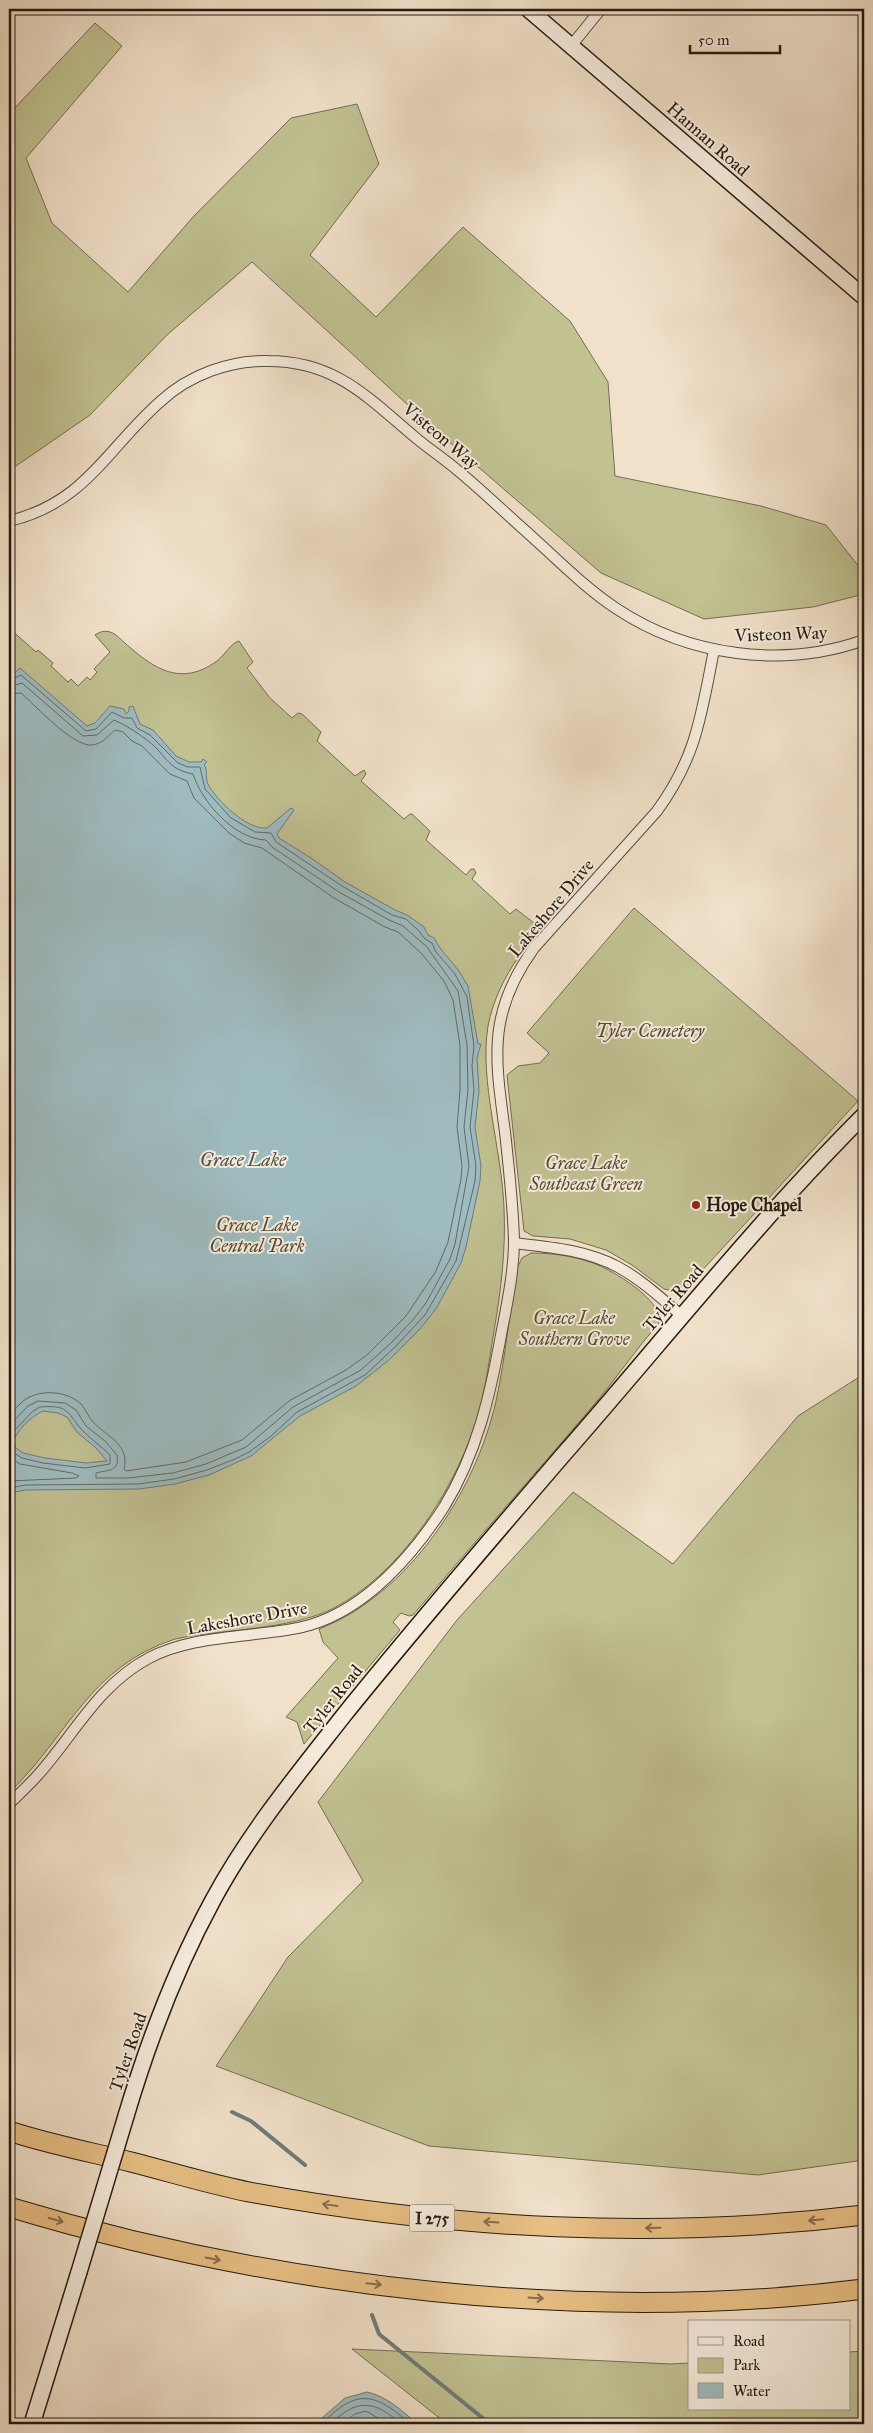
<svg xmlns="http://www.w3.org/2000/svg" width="873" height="2433" font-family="'IM FELL Great Primer',serif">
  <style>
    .green { fill: #c1c192; stroke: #736e50 }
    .water { fill: #9ebbc0; stroke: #6e7b79; fill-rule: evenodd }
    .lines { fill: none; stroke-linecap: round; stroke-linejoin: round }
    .shore { stroke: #626a67; stroke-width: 1 }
    .stream { stroke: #6e7b79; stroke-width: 4 }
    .street-casing { stroke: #584c3d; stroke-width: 12 }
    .secondary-casing { stroke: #251a0e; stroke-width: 18 }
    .highway-casing { stroke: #251a0e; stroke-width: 21 }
    .street { stroke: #f6ecdd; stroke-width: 10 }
    .secondary { stroke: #f6ecdd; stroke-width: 15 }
    .highway { stroke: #e8c085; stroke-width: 19 }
    .secondary-bridge-casing { stroke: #251a0e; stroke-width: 18; stroke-linecap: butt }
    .secondary-bridge { stroke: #f6ecdd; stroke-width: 15 }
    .oneway { stroke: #866d4a }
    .poi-dot { fill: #8f2418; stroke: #f6ecdd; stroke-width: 2 }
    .labels { text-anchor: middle; stroke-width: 4; stroke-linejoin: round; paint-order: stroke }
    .shield { fill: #f6ecdd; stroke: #64594c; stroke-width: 1 }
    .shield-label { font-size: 16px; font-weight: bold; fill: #251a0e }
    .street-label { font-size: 18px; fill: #251a0e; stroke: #f6ecdd }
    .park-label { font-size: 18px; font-style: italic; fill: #544c36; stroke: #f6ecdd }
    .poi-label { font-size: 18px; font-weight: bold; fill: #251a0e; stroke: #f6ecdd; text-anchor: start }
    .water-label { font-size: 19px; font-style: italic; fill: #4f524c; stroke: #f6ecdd }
  </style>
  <rect width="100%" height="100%" fill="#f1e1ca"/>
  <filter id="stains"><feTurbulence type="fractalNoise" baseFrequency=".004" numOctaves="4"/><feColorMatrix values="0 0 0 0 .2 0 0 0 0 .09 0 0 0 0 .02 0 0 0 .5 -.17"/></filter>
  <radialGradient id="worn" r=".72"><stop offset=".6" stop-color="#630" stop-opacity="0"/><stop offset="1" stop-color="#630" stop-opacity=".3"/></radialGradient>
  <!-- green -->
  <g class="green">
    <polygon points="95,23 122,46 26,158 52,223 128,292 193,217 291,118 357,104 379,164 310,255 376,317 463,227 570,321 608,382 615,476 761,506 826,525 864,573 864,594 813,607 704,619 601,573 433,428 252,262 167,335 90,415 16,466 9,468 9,111 10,113"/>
    <path d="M 9,628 L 36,652 L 38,650 L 53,663 L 51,666 L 68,682 L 71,679 L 78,686 L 87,677 L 90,680 L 97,672 L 94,669 L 110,652 L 95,635 C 102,630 109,630 116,635 C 146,662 176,691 217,661 C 224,656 231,643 239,641 L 253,662 L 247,668 L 270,698 L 292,718 L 298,713 L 302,714 L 321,732 L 317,741 L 355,776 L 364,770 L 366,774 L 361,781 L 404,819 L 410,814 L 412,814 L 430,831 L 426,840 L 466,875 L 471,869 L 474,869 L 476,873 L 472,879 L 510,914 L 516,909 L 534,923 L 537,930 C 535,939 525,948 519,956 C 504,978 493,1000 488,1026 C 479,1080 502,1151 504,1208 C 506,1249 501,1290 494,1331 C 489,1362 485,1394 475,1425 C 452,1494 399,1575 332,1609 C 289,1630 224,1629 175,1639 C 89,1667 69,1735 9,1793 Z"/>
    <polygon points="634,908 858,1101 686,1288 679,1292 664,1289 632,1265 606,1250 570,1239 533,1236 524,1231 507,1075 518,1066 540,1063 549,1053 527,1033"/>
    <path d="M 531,1253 C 553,1253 573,1256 593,1263 C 612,1270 664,1300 659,1323 C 636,1349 616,1379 593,1406 C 533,1476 472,1545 413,1615 L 409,1616 L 401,1613 L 393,1622 L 400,1630 L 304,1744 L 297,1722 L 286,1717 L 338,1658 L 323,1642 L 319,1629 C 408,1595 476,1491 496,1401 C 506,1356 509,1311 518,1266 L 522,1258 Z"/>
    <polygon points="864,1374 864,2160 758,2175 429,2146 216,2066 288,1957 363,1881 318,1802 457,1620 573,1492 673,1564 798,1416"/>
    <polygon points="352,2349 671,2364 689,2363 689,2409 849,2409 849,2352 864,2351 864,2424 447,2424"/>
  </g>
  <!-- water -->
  <g class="water">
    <path d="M 20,668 L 87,726 L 95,723 L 110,706 L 124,709 L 126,714 L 129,711 L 129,707 L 133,706 L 140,724 L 153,730 L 176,756 L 189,762 L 201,762 L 203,759 L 207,762 L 204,765 C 208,770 205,777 208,784 C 215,799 248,831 267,828 L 291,808 L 294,810 L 277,834 L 279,838 L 311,858 L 345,882 L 395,910 L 407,915 L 424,927 L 428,935 L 434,938 L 440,948 L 459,971 L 468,986 L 478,1044 L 481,1044 L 477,1058 L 479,1091 L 475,1127 L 481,1166 L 480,1181 L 466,1247 L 461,1263 L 436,1309 L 420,1329 L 389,1360 L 356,1386 L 300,1416 L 251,1456 L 209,1475 L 175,1484 L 139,1489 L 26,1490 L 9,1493 L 9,678 ZM 43,1411 L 58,1413 L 67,1417 L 77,1432 L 97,1449 L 107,1461 L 86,1463 L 45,1458 L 23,1453 L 15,1447 L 14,1440 C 18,1429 32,1416 43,1411 Z"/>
    <path d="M 367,2392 C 386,2396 403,2411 417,2424 L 315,2424 L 345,2398 Z"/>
  </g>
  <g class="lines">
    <!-- shore -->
    <g class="shore">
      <polyline points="9,681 21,675 86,731 96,729 112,712 124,718 132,718 137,728 150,735 178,763 188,767 200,767 205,789 231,818 255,832 271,833 276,842 342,886 392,915 406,919 419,931 425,939 432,943 436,952 455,974 467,997 474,1046 472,1066 474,1090 470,1127 476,1166 475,1181 456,1261 425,1315 395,1347 365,1375 297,1412 270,1437 249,1452 235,1459 207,1470 174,1479 138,1484 26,1485 9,1488"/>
      <path d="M 9,687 L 22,683 L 83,736 L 97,735 L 114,720 C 126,725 136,732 147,740 C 166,754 166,769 193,774 C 202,802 234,839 266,840 L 272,847 L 339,892 L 389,920 L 403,926 L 427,947 L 458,991 L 467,1045 L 468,1090 L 464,1127 L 469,1166 L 455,1244 L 450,1259 L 426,1303 L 412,1321 L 391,1343 L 361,1370 L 293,1407 L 246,1447 L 206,1464 L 173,1473 L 128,1478 L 96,1478 L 96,1473 C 107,1470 120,1472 117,1455 L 105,1441 L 86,1426 L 76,1410 L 65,1403 L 38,1401 L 28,1406 L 9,1426"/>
      <path d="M 9,694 L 21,693 C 36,706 73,747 92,745 C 102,744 108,736 115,730 L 123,732 L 132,741 L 142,746 L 170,774 L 187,781 L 194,798 L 229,833 L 244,843 L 262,848 L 334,898 L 385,927 L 398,932 L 421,953 L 444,981 L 453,1000 L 460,1045 L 460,1090 L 457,1127 L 462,1166 L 461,1179 L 448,1242 L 436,1271 L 406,1316 L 367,1355 L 346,1370 L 289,1401 L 242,1440 L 186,1462 L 126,1471 L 124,1469 C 130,1445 108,1437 94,1423 C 89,1418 86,1410 81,1404 C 67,1391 42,1389 26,1399 C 20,1403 14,1410 9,1415"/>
      <path d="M 40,1407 C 72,1404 67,1415 84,1432 C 92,1440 102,1447 110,1455 L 110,1464 L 85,1468 L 43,1463 L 22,1458 L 14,1453 L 9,1441 L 11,1434 L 32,1412 Z"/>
      <polyline points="9,1457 20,1464 72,1473 79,1476 76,1478 9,1481"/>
      <path d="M 322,2424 C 356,2388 375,2392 410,2424"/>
      <path d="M 331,2424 C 356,2398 375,2400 401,2424"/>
      <polyline points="342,2424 355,2414 366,2411 388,2424"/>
    </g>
    <!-- stream -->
    <g class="stream">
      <polyline points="232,2112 251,2121 305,2165"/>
      <polyline points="372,2315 379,2334 490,2424"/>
    </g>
    <defs>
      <g id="street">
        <polyline points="571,46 601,9"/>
        <path d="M 9,521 C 86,503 107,448 161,401 C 189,375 230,360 268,361 C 336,361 368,398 416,438 C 429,449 443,458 456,469 C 478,487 499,507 520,526 C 552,554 582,586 617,609 C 688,656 783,669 864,640"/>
        <path d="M 514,1243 C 549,1247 586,1250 618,1267 C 642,1280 662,1299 682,1316"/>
        <path d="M 9,1804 C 18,1795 28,1786 37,1776 C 74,1735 98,1685 149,1658 C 180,1642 214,1639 248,1635 C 269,1632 290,1631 310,1625 C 367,1608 413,1555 444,1507 C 477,1453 490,1396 501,1335 C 507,1304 514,1272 514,1240 C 513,1204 509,1168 505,1132 C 495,1058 487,1013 534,948 L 657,811 C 697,756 701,715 714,650"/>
      </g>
      <g id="secondary">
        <polyline points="528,9 864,297"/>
        <path d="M 126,2116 C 148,2042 176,1968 213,1900 C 249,1833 297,1775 344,1715 C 415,1627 489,1541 563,1455 C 663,1341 757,1222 864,1115"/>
        <polyline points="32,2424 79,2272"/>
      </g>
      <g id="highway">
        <path d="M 9,2131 C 48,2144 90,2152 131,2162 C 170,2172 209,2184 249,2192 C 450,2229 661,2240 864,2215"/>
        <path d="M 9,2207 C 277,2288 586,2324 864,2289"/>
      </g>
    </defs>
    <!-- street casing -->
    <use href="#street" class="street-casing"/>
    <!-- secondary casing -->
    <use href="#secondary" class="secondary-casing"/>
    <!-- highway casing -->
    <use href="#highway" class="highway-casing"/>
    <!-- street -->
    <use href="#street" class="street"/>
    <!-- secondary -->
    <use href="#secondary" class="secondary"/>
    <!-- highway -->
    <use href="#highway" class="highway"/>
    <defs>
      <polyline id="secondary-bridge" points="79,2272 126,2116"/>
    </defs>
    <!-- secondary-bridge casing -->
    <use href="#secondary-bridge" class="secondary-bridge-casing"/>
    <!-- secondary-bridge -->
    <use href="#secondary-bridge" class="secondary-bridge"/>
  </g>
  <!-- one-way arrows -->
  <defs><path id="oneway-shaft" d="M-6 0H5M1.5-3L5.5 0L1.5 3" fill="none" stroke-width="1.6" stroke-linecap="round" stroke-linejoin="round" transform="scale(1.25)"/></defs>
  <g class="oneway">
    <use href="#oneway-shaft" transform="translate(330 2205) rotate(-172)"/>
    <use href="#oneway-shaft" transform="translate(56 2220) rotate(15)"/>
    <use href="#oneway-shaft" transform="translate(816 2220) rotate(175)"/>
    <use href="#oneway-shaft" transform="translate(491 2222) rotate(-176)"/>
    <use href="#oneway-shaft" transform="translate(653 2228) rotate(179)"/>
    <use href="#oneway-shaft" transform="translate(213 2259) rotate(12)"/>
    <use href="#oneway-shaft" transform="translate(374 2284) rotate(6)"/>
    <use href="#oneway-shaft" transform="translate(536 2298) rotate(4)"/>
  </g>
  <!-- markers -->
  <circle class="poi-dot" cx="696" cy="1205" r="5"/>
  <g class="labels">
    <!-- shield labels -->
    <rect class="shield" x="409.5" y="2204.5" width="45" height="27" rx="4"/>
    <g class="shield-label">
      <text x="432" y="2224">I 275</text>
    </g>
    <!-- street labels -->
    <g class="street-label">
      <text transform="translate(708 139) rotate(41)" y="6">Hannan Road</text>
      <text transform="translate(441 436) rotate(40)" y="6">Visteon Way</text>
      <text transform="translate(781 634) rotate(-2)" y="6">Visteon Way</text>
      <text transform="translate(551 908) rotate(-50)" y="6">Lakeshore Drive</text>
      <text transform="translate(673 1298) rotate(-49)" y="6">Tyler Road</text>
      <text transform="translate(247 1618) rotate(-10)" y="6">Lakeshore Drive</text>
      <text transform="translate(333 1699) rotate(-51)" y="6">Tyler Road</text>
      <text transform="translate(128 2052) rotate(-71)" y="6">Tyler Road</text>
    </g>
    <!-- park labels -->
    <g class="park-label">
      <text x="650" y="1037">Tyler Cemetery</text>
      <text x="586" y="1169">Grace Lake<tspan x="586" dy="21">Southeast Green</tspan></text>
      <text x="257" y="1231">Grace Lake<tspan x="257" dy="21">Central Park</tspan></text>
      <text x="574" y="1324">Grace Lake<tspan x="574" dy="21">Southern Grove</tspan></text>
    </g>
    <!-- poi labels -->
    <g class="poi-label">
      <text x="706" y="1211">Hope Chapel</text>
    </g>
    <!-- water labels -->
    <g class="water-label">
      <text x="243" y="1166">Grace Lake</text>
    </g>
  </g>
  <!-- margin -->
  <rect width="873" height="2433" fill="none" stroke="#f1e1ca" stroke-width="30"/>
  <rect x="10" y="10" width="853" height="2413" fill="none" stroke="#251a0e" stroke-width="2.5"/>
  <rect x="15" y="15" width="843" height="2403" fill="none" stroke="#251a0e"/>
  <!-- legend -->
  <rect x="688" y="2320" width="162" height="90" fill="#f6ecdd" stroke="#a2988a"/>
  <rect x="698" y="2337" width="25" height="8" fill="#f6ecdd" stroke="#a2988a"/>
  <text x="733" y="2346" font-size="15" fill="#251a0e">Road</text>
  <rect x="698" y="2358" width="25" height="15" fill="#c1c192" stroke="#a2988a"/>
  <text x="733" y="2370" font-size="15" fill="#251a0e">Park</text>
  <rect x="698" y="2383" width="25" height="15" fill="#9ebbc0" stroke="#a2988a"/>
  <text x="733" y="2396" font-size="15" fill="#251a0e">Water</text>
  <!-- scale -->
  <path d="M690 45v8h90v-8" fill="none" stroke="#251a0e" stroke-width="2.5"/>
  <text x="698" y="45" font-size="15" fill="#251a0e" stroke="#f6ecdd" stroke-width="4" paint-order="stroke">50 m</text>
  <rect width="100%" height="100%" filter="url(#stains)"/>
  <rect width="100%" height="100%" fill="url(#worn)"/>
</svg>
